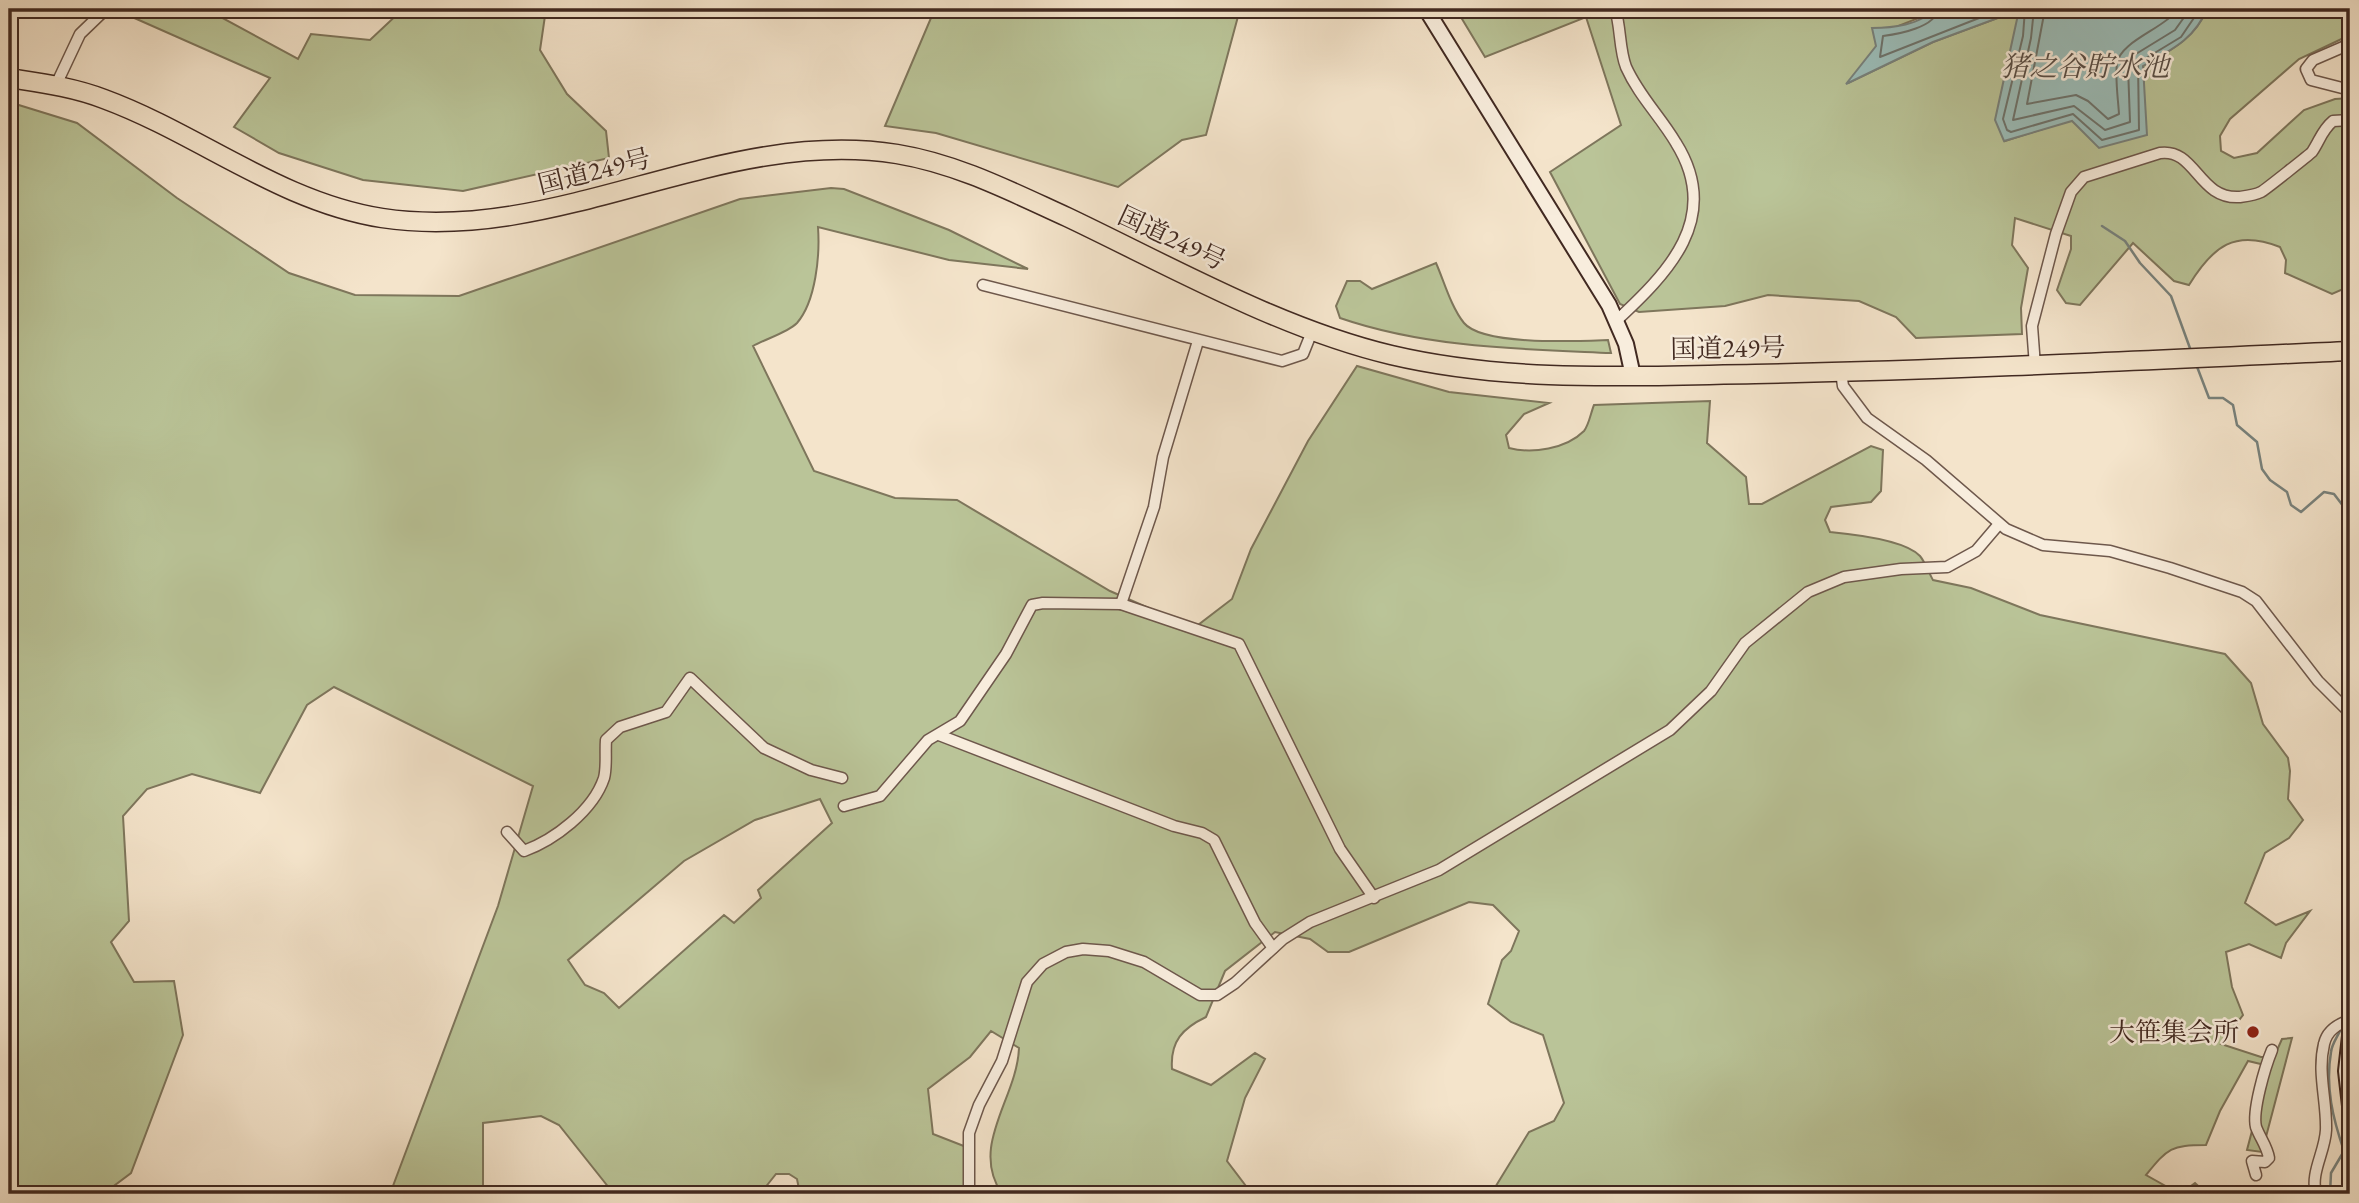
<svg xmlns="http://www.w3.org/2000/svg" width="2359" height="1203" font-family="'EB Garamond','Noto Serif JP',serif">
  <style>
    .green { fill: #bac498; stroke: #7e765c; stroke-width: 2; fill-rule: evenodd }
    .water { fill: #9cbeba; stroke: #78827d; stroke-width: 2 }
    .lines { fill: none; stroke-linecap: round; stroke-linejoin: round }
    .shore { stroke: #6e746e; stroke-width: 2 }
    .stream { stroke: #78827d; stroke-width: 2.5 }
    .street-casing { stroke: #6e584c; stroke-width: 13 }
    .secondary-casing { stroke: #412921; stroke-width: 18 }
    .highway-casing { stroke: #412921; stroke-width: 21 }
    .street { stroke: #f8eddd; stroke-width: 10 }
    .secondary { stroke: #f8eddd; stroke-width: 14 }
    .highway { stroke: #f4e4cb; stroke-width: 18 }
    .poi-dot { fill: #8f2418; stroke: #f8eddd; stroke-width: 2.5 }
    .labels { text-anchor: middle; stroke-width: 5; stroke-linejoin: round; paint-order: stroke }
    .street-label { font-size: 26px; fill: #412921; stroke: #f8eddd }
    .poi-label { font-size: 26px; fill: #412921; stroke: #f8eddd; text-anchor: end }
    .water-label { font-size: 28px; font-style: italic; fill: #584e47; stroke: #f8eddd }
  </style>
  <rect width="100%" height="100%" fill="#f4e4cb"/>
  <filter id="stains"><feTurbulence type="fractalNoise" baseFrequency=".00286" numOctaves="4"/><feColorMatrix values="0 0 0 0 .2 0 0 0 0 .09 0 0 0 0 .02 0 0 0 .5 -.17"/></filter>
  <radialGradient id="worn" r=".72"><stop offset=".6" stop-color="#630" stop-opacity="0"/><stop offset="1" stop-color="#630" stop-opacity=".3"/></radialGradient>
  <!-- green -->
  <g class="green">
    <polygon points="114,9 206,9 298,59 311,34 370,40 403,9 546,9 540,50 567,94 606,131 609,158 463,191 363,180 279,153 234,127 270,78"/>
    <polygon points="927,9 1240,9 1206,135 1182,140 1118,187 936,133 885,126 931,18"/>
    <path d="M 1456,9 L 1933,9 L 1929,14 L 1893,28 L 1848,83 L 1933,42 L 2019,10 L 2005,141 L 2144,97 L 2143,66 C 2171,50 2194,39 2207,9 L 2350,9 L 2350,35 L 2299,59 L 2230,119 L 2220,136 L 2221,151 L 2234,158 L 2257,153 L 2304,110 L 2335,99 L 2350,98 L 2350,286 L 2332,294 L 2285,273 L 2286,260 L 2280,247 C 2235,229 2213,246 2189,285 L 2174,281 L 2133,243 L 2080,305 L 2066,303 L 2057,290 L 2071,249 L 2071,236 L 2015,218 L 2012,245 L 2028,268 L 2021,308 L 2022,334 L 1916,338 L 1896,317 L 1859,301 L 1768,295 L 1725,306 L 1639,312 L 1620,304 L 1550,172 L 1621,125 L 1586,17 L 1485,57 Z"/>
    <path d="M 9,102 L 77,123 L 177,198 L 289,273 L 355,295 L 459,296 L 740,199 L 831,188 L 844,189 L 949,230 L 1028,269 L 949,260 L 818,227 C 820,255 816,301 797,323 C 787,333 765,339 753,346 L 814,471 L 895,498 L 957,500 L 1110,591 L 1194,628 L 1232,599 L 1251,549 L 1308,441 L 1357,366 L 1449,392 L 1549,403 L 1524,414 L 1506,435 L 1509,448 C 1532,454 1566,449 1584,431 C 1589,425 1591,412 1594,405 L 1710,401 L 1707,443 L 1746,477 L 1749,504 L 1762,504 L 1871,446 L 1883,450 L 1881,491 L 1871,502 L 1831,507 L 1825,520 L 1830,532 C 1851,534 1905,540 1920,556 C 1925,562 1929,573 1933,580 L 1971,588 L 2040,615 L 2225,654 L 2251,683 L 2263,724 L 2288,758 L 2290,771 L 2288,799 L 2303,820 L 2289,838 L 2265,853 L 2245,903 L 2276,925 L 2310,911 L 2286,943 L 2281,958 L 2249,944 L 2226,952 L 2232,987 L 2243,1015 L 2221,1044 L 2261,1057 L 2274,1057 L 2282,1039 L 2292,1038 L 2262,1152 L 2247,1150 L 2269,1066 L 2248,1061 L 2220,1111 L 2206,1145 C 2171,1145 2168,1148 2146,1175 L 2180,1194 L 2195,1183 L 2207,1194 L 1491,1194 L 1529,1132 L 1554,1121 L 1564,1103 L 1543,1035 L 1511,1022 L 1488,1004 L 1502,960 L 1511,951 L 1519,931 L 1493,905 L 1469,902 L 1349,952 L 1328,952 L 1310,939 L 1275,932 L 1225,971 L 1206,1017 C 1183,1028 1170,1041 1172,1069 L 1211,1085 L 1255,1053 L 1265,1059 L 1245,1098 L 1227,1161 L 1252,1194 L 1002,1194 C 969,1145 1017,1099 1019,1048 L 991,1031 L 970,1057 L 928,1089 L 933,1134 L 974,1150 L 974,1190 L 937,1191 L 937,1194 L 800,1194 L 797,1179 L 789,1174 L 776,1174 L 760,1194 L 619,1194 L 610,1189 L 559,1125 L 541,1116 L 483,1123 L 483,1194 L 390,1194 L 498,906 L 533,786 L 334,687 L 307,705 L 260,793 L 192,774 L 147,789 L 123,816 L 129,921 L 111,942 L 134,982 L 174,981 L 183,1035 L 131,1173 L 103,1194 L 9,1194 ZM 820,799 L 832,823 L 758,890 L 761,898 L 734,923 L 724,915 L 619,1008 L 604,993 L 585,985 L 568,960 L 684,861 L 755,820 Z"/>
    <path d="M 1436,263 C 1444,281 1451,307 1464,323 C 1483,346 1579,341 1608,340 L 1611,353 C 1521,349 1427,348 1340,318 L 1336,306 L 1347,281 L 1360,281 L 1372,289 Z"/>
  </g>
  <!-- water -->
  <path class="water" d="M 1933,9 L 2207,9 C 2194,40 2171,50 2143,66 L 2147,135 L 2099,148 L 2072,121 L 2004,141 L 1995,120 L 2019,10 L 1933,42 L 1846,84 L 1876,46 L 1872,28 C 1891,28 1922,25 1933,9 Z"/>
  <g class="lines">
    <!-- shore -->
    <g class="shore">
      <path d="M 1938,9 C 1936,27 1899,34 1883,36 L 1880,57 L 2002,9"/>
      <polyline points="2025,9 2023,36 2003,119 2007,130 2011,132 2073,114 2102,140 2139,130 2138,63 2181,37 2200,9"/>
      <polyline points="2034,9 2031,38 2013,120 2074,106 2105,130 2130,122 2128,67 2131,57 2175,30 2190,9"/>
      <path d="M 2045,9 L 2027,104 L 2076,95 L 2088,101 L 2108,119 L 2119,114 C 2118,98 2115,79 2117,63 C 2121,41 2163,29 2179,9"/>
    </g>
    <!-- stream -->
    <g class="stream">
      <polyline points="2102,226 2125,241 2140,263 2171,296 2191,351"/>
      <polyline points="2196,364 2209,398 2223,398 2233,405 2237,425 2257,442 2262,469 2270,480 2287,492 2291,505 2301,512 2324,492 2334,494 2350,515"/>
      <polyline points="2343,1020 2350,985"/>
      <path d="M 2330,1194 L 2331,1173 L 2344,1151 C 2333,1119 2325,1087 2331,1052 C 2332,1043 2339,1035 2342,1026"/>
    </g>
    <defs>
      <g id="street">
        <path d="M 1615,9 C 1621,27 1619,49 1626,67 C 1639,96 1660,116 1676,143 C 1723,218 1668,273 1615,322"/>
        <polyline points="2350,44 2313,60 2306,69 2311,80 2350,90"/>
        <polyline points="56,85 80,34 106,9"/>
        <polyline points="983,285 1282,361 1303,354 1313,329"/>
        <path d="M 2035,366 L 2032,326 L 2056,234 L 2071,192 L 2084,177 L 2160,153 C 2196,148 2198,200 2240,197 C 2247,196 2255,195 2261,192 C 2265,190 2310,154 2312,152 C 2320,140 2322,130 2333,121 L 2350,120"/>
        <polyline points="1841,372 1843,386 1867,418 1926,460 2006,529 2043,545 2110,551 2170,568 2242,592 2256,601 2318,681 2350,713"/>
        <polyline points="1121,604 1154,507 1163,457 1198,341"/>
        <polyline points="939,735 1174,826 1202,833 1214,840 1255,923 1273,948"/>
        <polyline points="844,806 880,796 928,740 960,721 1006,654 1032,605 1043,603 1121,604 1239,644 1340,849 1374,898"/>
        <path d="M 507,832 L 524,851 C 554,840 593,811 604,778 C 607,767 605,752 606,740 L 620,727 L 666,712 L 690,678 L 764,748 L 811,770 L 842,778"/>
        <path d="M 2256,1175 L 2252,1161 L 2265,1162 L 2269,1158 C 2267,1146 2260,1138 2256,1127 C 2252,1111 2265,1067 2272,1050"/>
        <polyline points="969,1194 969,1133 979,1105 1002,1061 1027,982 1043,964 1066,952 1083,949 1109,951 1144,962 1200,995 1217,995 1235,983 1283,939 1310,922 1439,870 1670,730 1711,691 1745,643 1808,592 1844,577 1901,569 1947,567 1976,551 1999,524"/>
        <path d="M 2316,1194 C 2310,1173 2325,1152 2326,1130 C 2327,1101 2317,1073 2324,1044 C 2327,1030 2338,1024 2350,1020"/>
      </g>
      <g id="secondary">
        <polyline points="1426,9 1609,305 1626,344 1633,376"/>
        <polyline points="2350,1036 2346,1071 2350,1106"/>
      </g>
      <path id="highway" d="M 9,78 C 41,83 73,87 104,99 C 199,134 280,202 382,218 C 559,245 721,126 897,154 C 958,164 1012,192 1067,217 C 1170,266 1281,329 1391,355 C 1510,383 1633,376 1755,374 C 1953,370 2152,360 2350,351"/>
    </defs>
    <!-- street casing -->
    <use href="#street" class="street-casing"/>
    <!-- secondary casing -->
    <use href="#secondary" class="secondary-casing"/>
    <!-- highway casing -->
    <use href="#highway" class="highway-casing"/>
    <!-- street -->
    <use href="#street" class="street"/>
    <!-- secondary -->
    <use href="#secondary" class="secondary"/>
    <!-- highway -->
    <use href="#highway" class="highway"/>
  </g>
  <!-- markers -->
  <circle class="poi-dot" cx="2253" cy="1032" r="7"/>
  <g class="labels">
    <!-- street labels -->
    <g class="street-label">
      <text transform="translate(594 171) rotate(-14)" y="9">国道249号</text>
      <text transform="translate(1172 238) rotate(25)" y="9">国道249号</text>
      <text transform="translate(1728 348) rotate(-1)" y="9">国道249号</text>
    </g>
    <!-- poi labels -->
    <g class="poi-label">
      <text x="2239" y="1041">大笹集会所</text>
    </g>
    <!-- water labels -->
    <g class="water-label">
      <text x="2085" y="76">猪之谷貯水池</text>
    </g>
  </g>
  <!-- margin -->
  <rect width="2359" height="1203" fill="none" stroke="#f4e4cb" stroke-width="35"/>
  <rect x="10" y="10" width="2338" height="1182" fill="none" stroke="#412921" stroke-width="3.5"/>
  <rect x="18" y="18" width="2324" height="1168" fill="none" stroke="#412921" stroke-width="2"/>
  <rect width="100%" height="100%" filter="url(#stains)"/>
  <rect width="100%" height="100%" fill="url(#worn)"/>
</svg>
